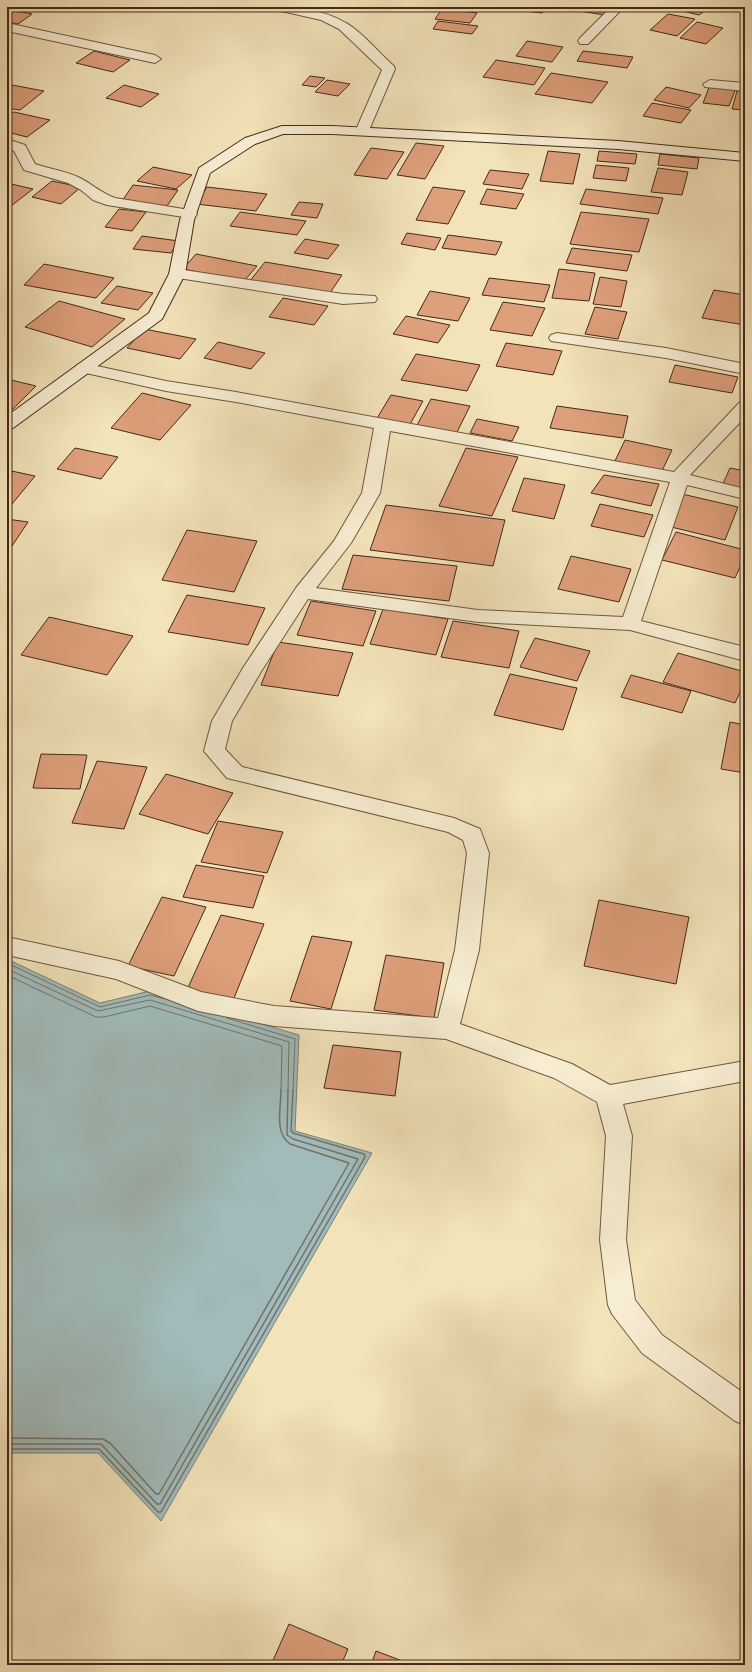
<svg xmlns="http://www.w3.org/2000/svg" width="752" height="1672" font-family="Alegreya,serif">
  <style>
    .water { fill: #a0bbba; stroke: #7b807a }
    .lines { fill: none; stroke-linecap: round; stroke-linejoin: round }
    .shore-far1 { stroke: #72726a; stroke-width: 1 }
    .shore { stroke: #72726a; stroke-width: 1.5 }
    .building { fill: #de9f7b; stroke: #44281b }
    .street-casing { stroke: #705742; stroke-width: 2 }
    .secondary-casing { stroke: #44281b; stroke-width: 2 }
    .street { fill: #f7edd2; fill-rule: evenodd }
    .secondary { fill: #f7edd2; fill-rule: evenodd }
  </style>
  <rect width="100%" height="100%" fill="#f3e3b9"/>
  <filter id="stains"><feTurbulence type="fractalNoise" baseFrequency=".005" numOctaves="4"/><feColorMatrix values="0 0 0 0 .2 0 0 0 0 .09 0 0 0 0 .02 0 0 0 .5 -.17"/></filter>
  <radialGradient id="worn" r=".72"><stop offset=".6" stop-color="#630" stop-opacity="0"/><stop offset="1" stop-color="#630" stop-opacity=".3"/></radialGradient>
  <!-- water -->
  <polygon class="water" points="7,959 100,1003 150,991 299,1035 295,1131 372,1153 161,1521 98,1453 7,1453"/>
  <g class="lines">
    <!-- shore-far1 -->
    <g class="shore-far1">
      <polyline points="7,963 100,1007 150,995 165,999"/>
      <polyline points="7,969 98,1011 150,1000 289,1042 288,1091"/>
      <polyline points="7,975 96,1017 104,1017 150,1006 282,1046 281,1091"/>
      <polyline points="227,1018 295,1039 293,1091"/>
    </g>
    <!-- shore -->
    <g class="shore">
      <path d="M 7,1438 L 103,1439 L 110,1443 L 156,1494 L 159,1494 L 349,1163 L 290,1144 C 274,1133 281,1108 281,1090"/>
      <polyline points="7,1444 101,1444 157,1504 160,1504 358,1159 293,1139 287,1135 288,1090"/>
      <polyline points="7,1449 99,1449 158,1512 161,1512 365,1157 364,1154 293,1133 291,1130 293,1090"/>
    </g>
  </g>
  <!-- building -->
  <g class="building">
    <polygon points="491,7 546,7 542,13"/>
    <polygon points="552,7 610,7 605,15"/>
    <polygon points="676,7 710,7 699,15 674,9"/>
    <polygon points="7,9 32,14 18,24 7,22"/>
    <polygon points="442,9 477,13 470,23 435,19"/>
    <polygon points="668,14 695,19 677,36 650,30"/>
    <polygon points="438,21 478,26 472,34 433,29"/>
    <polygon points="697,22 723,28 706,44 680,38"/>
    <polygon points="527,41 563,47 552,62 516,56"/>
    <polygon points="94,51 130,60 113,72 76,63"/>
    <polygon points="583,51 633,57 627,68 577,61"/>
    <polygon points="496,60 545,68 534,85 483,77"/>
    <polygon points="551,73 608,82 592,103 535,94"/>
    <polygon points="310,76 325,78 316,87 302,85"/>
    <polygon points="327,80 350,84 338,96 315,92"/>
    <polygon points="12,85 44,91 20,110 7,108 7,90"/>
    <polygon points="124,85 159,94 141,107 106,98"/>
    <polygon points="710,85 736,88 729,106 703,103"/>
    <polygon points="666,87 701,95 689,108 654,100"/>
    <polygon points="737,91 745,91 745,110 732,109"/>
    <polygon points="652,103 691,110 681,123 643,116"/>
    <polygon points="14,112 50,120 27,137 7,132 7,117"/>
    <polygon points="416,143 444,146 425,179 397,175"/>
    <polygon points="371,148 404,152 387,179 354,175"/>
    <polygon points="548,151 580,154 573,184 540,181"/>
    <polygon points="599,151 637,154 635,164 597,161"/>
    <polygon points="660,154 699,158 697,169 658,165"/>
    <polygon points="596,165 629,168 626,181 593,178"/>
    <polygon points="153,167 192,175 176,189 137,181"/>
    <polygon points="658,168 688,172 682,195 651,192"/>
    <polygon points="490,170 529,174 522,189 483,184"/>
    <polygon points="52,181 81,187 61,204 32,197"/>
    <polygon points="7,183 33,189 11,206 7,205"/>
    <polygon points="133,185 178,190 167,206 122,201"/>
    <polygon points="207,187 267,194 256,211 196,204"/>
    <polygon points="433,187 465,191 448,224 416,220"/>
    <polygon points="487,189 524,194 516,209 480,204"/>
    <polygon points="586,189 663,198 658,214 580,204"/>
    <polygon points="299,202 323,204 317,218 291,215"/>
    <polygon points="119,209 146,212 132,231 105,227"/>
    <polygon points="240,212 306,221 297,235 230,226"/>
    <polygon points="581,212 649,219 639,252 570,244"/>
    <polygon points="407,233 441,238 435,250 401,244"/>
    <polygon points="448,235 502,242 496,255 442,248"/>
    <polygon points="142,236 179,241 171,253 133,249"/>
    <polygon points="305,239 339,245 328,259 294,253"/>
    <polygon points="572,248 632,255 627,271 566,263"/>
    <polygon points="196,254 257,266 244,281 183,269"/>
    <polygon points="265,262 342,275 328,296 249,282"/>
    <polygon points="44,264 114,278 96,298 24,285"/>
    <polygon points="559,269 595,273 589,301 552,298"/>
    <polygon points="600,277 627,281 621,307 593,304"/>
    <polygon points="489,278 550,285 544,302 482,295"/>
    <polygon points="117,286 153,293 138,310 101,303"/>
    <polygon points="714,290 745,295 745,325 702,318"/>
    <polygon points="430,291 470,298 458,321 417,315"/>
    <polygon points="283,298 328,306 314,325 269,317"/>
    <polygon points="59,301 125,319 92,347 25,327"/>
    <polygon points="503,302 545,308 532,336 490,330"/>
    <polygon points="595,307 627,312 618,339 585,334"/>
    <polygon points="406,316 450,325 438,343 393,334"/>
    <polygon points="144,329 196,339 180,359 127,348"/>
    <polygon points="745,340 745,357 740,356"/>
    <polygon points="218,342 265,353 251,369 204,358"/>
    <polygon points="506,343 562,351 553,375 496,366"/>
    <polygon points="416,354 480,365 467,391 401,380"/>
    <polygon points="675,365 738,377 732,393 669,382"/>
    <polygon points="7,379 36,386 7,415"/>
    <polygon points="142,393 191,405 160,440 111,428"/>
    <polygon points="391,395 423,401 409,426 376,420"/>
    <polygon points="431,399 470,406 456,434 416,427"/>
    <polygon points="557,406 628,416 623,438 550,428"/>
    <polygon points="477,419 519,427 512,441 470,433"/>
    <polygon points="625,440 672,450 661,473 614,463"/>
    <polygon points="75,448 118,457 101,479 57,469"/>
    <polygon points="466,448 518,457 492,516 439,506"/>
    <polygon points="730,468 745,471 745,493 721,488"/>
    <polygon points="7,470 35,476 12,504 7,503"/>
    <polygon points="604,475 659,484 651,506 591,493"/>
    <polygon points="524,478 565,485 554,519 512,511"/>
    <polygon points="682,494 738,507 725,540 667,526"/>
    <polygon points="600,504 653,515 644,537 591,526"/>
    <polygon points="386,505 505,520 493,566 370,550"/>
    <polygon points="7,519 28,522 12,546 7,545"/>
    <polygon points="187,530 257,541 234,592 162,580"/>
    <polygon points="676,532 745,550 745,556 735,578 662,560"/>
    <polygon points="353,555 457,566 449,601 342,589"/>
    <polygon points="571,556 631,569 619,602 558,589"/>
    <polygon points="187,595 265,608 248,645 168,632"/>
    <polygon points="311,601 376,611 363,646 297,635"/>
    <polygon points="383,609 448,619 436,655 370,644"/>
    <polygon points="49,617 133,636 107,675 21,655"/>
    <polygon points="453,621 519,631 509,668 441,657"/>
    <polygon points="535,638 590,651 577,681 520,667"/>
    <polygon points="278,642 353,653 338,696 261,685"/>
    <polygon points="678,653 745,672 745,682 735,703 663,682"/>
    <polygon points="510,674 577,688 563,730 494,715"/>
    <polygon points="631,675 691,691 682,713 621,697"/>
    <polygon points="730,722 745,725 745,773 721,769"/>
    <polygon points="41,754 87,755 80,789 33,788"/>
    <polygon points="97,761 147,767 124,829 72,823"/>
    <polygon points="166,774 233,793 208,834 139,814"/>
    <polygon points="218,821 283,832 267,873 201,862"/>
    <polygon points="196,865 264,876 253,908 183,897"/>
    <polygon points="162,897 206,907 174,976 128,966"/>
    <polygon points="599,900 689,917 676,984 584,966"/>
    <polygon points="221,915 264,924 232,1003 186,992"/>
    <polygon points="312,936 352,942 331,1009 290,1001"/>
    <polygon points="386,955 444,963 434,1018 374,1010"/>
    <polygon points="333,1045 401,1052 395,1096 324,1088"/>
    <polygon points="289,1624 348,1649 341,1665 271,1665"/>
    <polygon points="376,1651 413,1665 371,1665"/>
  </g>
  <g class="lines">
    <defs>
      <g id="street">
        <path d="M 275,7 C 300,7 324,10 346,23 C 361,31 380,54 394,66 L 395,69 L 367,135 L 357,135 L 355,132 L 382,70 L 339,29 L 321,20 L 277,10 Z"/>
        <polygon points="611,7 624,7 588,44 580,44 578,41 580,38"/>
        <polygon points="7,23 155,55 161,59 155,63 7,31"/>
        <polygon points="710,80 745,83 745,91 705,87 703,84"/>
        <path d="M 7,139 L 25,145 L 35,164 C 49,169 66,171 80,178 C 92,184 101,193 115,198 L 190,210 L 195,211 L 197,214 L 195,217 L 190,218 L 107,205 L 93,200 L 81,190 L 68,183 L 24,170 L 14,151 L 7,148 Z"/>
        <polygon points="177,269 343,294 375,296 377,299 375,302 343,304 172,277 169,274 172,271"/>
        <polygon points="557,333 666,348 745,364 745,374 666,358 551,341 549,338 551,335"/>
        <path d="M 83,363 L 166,381 L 236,392 L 674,472 L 739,403 L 745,402 L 745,417 L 690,475 L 745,489 L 745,499 L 687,485 L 641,621 L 745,647 L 745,661 L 630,630 L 478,622 L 308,599 L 262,670 L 232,721 L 225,749 L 242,767 L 454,818 L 480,829 L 489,853 L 479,950 L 460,1024 L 572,1064 L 610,1085 L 745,1061 L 745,1081 L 623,1104 L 632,1136 L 626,1240 L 635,1300 L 662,1335 L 745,1394 L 745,1425 L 735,1421 L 642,1353 L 612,1314 L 608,1305 L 600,1240 L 606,1136 L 597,1102 L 554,1078 L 446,1039 L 274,1026 L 198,1011 L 116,979 L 7,955 L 7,937 L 119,961 L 201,992 L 274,1006 L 438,1018 L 455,950 L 467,853 L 463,840 L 448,832 L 227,778 L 204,751 L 212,721 L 243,668 L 296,588 L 334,541 L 362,493 L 374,428 L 236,402 L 166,391 L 77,371 L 75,368 L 77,365 ZM 390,431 L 670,482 L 623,617 L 478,610 L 316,588 L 351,543 L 380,493 Z"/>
      </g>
      <polygon id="secondary" points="282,126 332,126 618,141 745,153 745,161 618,149 332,134 283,134 255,144 210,173 194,220 185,274 162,319 13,428 7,429 7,416 149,313 169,274 180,220 199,168 245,138"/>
    </defs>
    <!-- street casing -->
    <use href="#street" class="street-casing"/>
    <!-- secondary casing -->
    <use href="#secondary" class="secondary-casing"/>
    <!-- street -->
    <use href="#street" class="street"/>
    <!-- secondary -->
    <use href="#secondary" class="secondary"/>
  </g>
  <!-- margin -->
  <rect width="752" height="1672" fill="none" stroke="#f3e3b9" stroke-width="24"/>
  <rect x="8" y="8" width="736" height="1656" fill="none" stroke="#44281b" stroke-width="2"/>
  <rect x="12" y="12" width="728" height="1648" fill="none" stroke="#44281b"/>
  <rect width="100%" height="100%" filter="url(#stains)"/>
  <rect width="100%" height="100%" fill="url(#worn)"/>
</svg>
